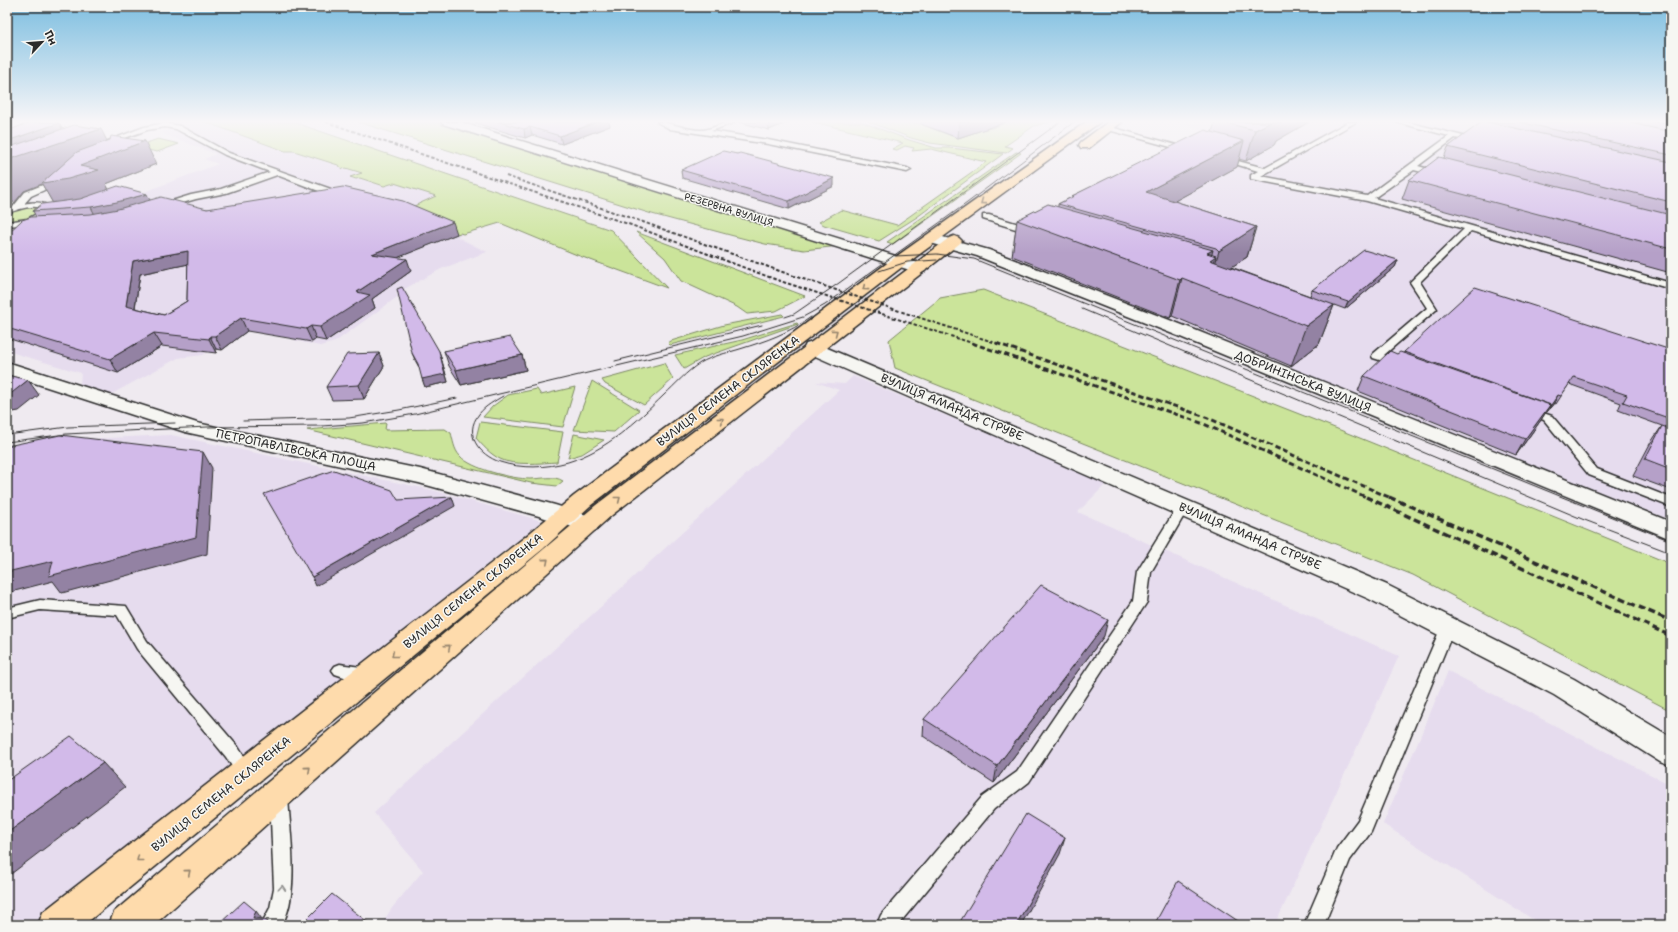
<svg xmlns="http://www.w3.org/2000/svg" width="1678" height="932" font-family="'Shantell Sans',sans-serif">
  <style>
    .built { fill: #e6dcee }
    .green { fill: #cbe49a; stroke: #7b8862 }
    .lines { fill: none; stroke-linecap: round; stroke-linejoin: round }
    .lane-casing { stroke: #2b2b2b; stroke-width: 3 }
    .street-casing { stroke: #2b2b2b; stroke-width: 3 }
    .primary-casing { stroke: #2b2b2b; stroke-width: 3 }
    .lane { fill: #f6f6f2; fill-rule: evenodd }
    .street { fill: #f6f6f2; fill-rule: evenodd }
    .primary { fill: #fedbac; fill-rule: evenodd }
    .tram { stroke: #2b2b2b; stroke-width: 1 }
    .rail-far2 { stroke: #2b2b2b; stroke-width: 2; stroke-dasharray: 3.5 2; stroke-linecap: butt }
    .rail-far1 { stroke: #2b2b2b; stroke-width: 3; stroke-dasharray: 5.5 3; stroke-linecap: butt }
    .rail { stroke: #2b2b2b; stroke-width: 3.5; stroke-dasharray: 7 3.5; stroke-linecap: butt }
    .wall { fill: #b5a0c8; stroke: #2b2b2b; fill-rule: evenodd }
    .shaded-wall { fill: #9382a3; stroke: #2b2b2b }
    .building { fill: #d2bae9; stroke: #2b2b2b; fill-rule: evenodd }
    .oneway { stroke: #94836c }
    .oneway2 { stroke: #90908e }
    .labels { text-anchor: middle; stroke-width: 3; stroke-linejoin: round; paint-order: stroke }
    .far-street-label { font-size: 10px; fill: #2b2b2b; stroke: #f6f6f2 }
    .street-label { font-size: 12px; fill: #2b2b2b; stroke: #f6f6f2 }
  </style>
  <rect width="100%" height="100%" fill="#efeaf0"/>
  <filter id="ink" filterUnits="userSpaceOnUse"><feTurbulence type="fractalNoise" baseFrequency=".025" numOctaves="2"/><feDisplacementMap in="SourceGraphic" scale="8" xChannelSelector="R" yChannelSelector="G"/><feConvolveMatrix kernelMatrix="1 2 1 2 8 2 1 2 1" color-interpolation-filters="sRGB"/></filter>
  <g filter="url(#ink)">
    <!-- built -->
    <g class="built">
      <polygon points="175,122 205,122 285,151 294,151 362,174 351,178 356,179 360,178 384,186 394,183 437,196 403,211 463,234 457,237 487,252 441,269 395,294 400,295 335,342 320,346 297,341 251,320 203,355 178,358 108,396 80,384 81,373 7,351 7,238 102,208 218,164 204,159 216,154 161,133 168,129 163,127 165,125"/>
      <polygon points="1174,122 1671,122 1671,520 1008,257 1034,243 1252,143"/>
      <polygon points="853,376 1106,484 1078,512 1399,656 1275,925 381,925 392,908 423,871 374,813 839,390 816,382 845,384"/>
      <polygon points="171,435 432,490 542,521 210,786 42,925 7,925 7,449 65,440"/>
      <polygon points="1448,671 1671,785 1671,925 1542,925 1383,824"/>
    </g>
    <!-- green -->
    <g class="green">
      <polygon points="205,122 293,122 611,230 667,288 577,255 500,223 463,234 460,233 457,234 403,211 436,196 394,183 384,186 360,178 356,179 350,177 362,173 346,168 343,169 338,165 294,151 285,151"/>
      <polygon points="358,122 435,122 839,246 804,250 765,244 730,235 652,214"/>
      <polygon points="813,122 862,122 909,140 936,148 950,148 1003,154 917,217 879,241 824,225 819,222 841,210 897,225 986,162 931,149 912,151 914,148 905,146 897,150 892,149 903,143"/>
      <polygon points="869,122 918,123 957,138 974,131 992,128 1007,122 1050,122 1034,126 1005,146 1013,148 1006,153 930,143 911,138"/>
      <polygon points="158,139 179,144 157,152 135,147"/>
      <polygon points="1016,152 1021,153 893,244 887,242"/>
      <polygon points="34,207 39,208 42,211 30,218 7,222 7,213 21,209"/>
      <polygon points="636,232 805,296 776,311 747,314 737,307 681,281 665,258"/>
      <polygon points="983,290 1340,430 1671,564 1671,711 1413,575 895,368 889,340 940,298"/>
      <polygon points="782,314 784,316 670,345 668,343 671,341 724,325"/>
      <polygon points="797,323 798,324 705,357 684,369 675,355 742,340"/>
      <polygon points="664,363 673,379 644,405 605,384 602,380"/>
      <polygon points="592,381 639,410 614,432 574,430"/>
      <polygon points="575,387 563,427 483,417 493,406 508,395 537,389 541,395"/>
      <path d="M 480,422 L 563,432 L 557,462 C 542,463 513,466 500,459 C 490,454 483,446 476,438 Z"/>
      <path d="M 386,423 L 385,430 L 445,429 L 451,433 C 453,440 454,450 460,456 C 471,469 513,479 530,479 C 541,479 554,475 563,481 L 557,486 L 531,483 L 307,430 Z"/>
      <polygon points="574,434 604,440 582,454 568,458"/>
    </g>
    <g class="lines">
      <defs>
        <g id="lane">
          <path d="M 657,122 C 671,122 686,130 701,130 C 711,130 722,122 735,122 L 711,131 L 768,140 L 907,168 L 911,170 L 907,172 L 768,144 L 670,129 Z"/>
          <polygon points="1348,122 1356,122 1261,176 1367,196 1449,136 1396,122 1407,122 1479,140 1480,141 1477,143 1455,138 1418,166 1440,172 1440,176 1437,176 1414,170 1374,198 1671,283 1671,289 1471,231 1420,282 1437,309 1384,355 1403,361 1404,363 1403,365 1399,366 1373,358 1372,356 1373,354 1427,308 1410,282 1464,229 1367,201 1251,179 1251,175 1258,171 1219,159 1222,157 1265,168"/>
          <polygon points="165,123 180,126 229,153 345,194 341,196 319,191 277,175 226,193 196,199 165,208 162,208 162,204 191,195 221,189 270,172 225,155 176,129 165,127 147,130 108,144 103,143 144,127"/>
          <polygon points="1107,126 1191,149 1192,150 1189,152 1105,129 1105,127"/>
          <path d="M 55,180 L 58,180 L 62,182 L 31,196 L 24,204 C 33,202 45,201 52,209 C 42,223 23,225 7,226 L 7,222 L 27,219 L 42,211 L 43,209 C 33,203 18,210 7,213 L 7,208 L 13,207 L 25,192 Z"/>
          <polygon points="983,215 989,215 1035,229 1036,231 1032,233 1029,233 983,219"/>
          <polygon points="1529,408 1552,416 1597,469 1671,498 1671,507 1589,475 1544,420 1525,413 1523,411"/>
          <polygon points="1183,503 1187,504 1189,507 1151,572 1147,602 1029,782 994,809 898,925 880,925 878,922 881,915 982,797 1017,772 1133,601 1137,572 1179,504"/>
          <polygon points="40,600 126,606 147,641 238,747 255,774 252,779 246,782 240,779 226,757 137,649 117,615 40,610 7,618 7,608"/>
          <polygon points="1448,621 1453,623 1455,627 1371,832 1350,860 1324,925 1304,925 1337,848 1358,820 1441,627 1443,623"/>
          <path d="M 340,664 C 350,666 362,666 371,670 L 374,674 L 371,678 C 359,682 346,678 335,674 L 332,670 L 335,666 Z"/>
          <path d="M 279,789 L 285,791 L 288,797 C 290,834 300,893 282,925 L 261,925 L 270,908 L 274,888 L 270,797 L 273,791 Z"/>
        </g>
        <g id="street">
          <polygon points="441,122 460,122 925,265 927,268 925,271 919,273 913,271 443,124"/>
          <polygon points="932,234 989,250 1190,328 1671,522 1671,539 1178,336 977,256 927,242 924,239 927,236"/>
          <polygon points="813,342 1387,585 1574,679 1671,737 1671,766 1660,762 1554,695 1369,599 806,352 804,348 806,344"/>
          <polygon points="7,362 197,423 420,469 555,505 596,518 600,524 596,530 588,532 539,516 419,483 185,432 7,374"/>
        </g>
        <g id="primary">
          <polygon points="1086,122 1100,122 902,267 590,506 543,549 84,925 38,925 43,912 525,537 574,496 890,261"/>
          <polygon points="1108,122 1122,122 1089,148 1081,148 1079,145 1081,142"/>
          <polygon points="954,236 959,238 962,241 959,244 612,515 154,925 109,925 114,912 596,505 949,238"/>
        </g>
      </defs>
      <!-- lane casing -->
      <use href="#lane" class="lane-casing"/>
      <!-- street casing -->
      <use href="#street" class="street-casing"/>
      <!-- primary casing -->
      <use href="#primary" class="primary-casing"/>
      <!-- lane -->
      <use href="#lane" class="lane"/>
      <!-- street -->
      <use href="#street" class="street"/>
      <!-- primary -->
      <use href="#primary" class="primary"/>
      <!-- tram -->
      <g class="tram">
        <polyline points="895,256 937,254 974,259 1671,541"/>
        <polyline points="879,271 907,262 937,260"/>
        <polyline points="1082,309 1582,519 1671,553"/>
        <polyline points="785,317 794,314 839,283 1060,122"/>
        <polyline points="615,361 762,325"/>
        <path d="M 503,396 C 495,401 485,406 479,414 C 463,434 479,455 500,462 C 521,469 547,468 568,462 C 607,450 636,422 664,395 C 676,384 686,372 700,363 C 712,356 727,353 740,349 C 766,341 789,333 811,317"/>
        <polyline points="243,421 349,418 399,410 457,398"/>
        <polyline points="7,435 68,427 175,423"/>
        <polyline points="7,442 66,434 207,427 322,426 363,423 415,414 743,336 803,317 825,305 967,203 1074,122"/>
      </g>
      <!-- rail-far2 -->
      <g class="rail-far2">
        <polyline points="326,122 631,225 777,280 975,344"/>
        <polyline points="506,176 640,221 788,274 999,344"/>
      </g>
      <!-- rail-far1 -->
      <g class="rail-far1">
        <polyline points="972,343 1204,424 1368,498"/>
        <polyline points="996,343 1208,418 1391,498"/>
      </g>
      <!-- rail -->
      <g class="rail">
        <polyline points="1366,497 1671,636"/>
        <polyline points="1389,497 1671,621"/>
      </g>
    </g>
    <!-- wall -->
    <g class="wall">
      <polygon points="472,122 609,122 610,126 562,144 532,135 525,138"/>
      <polygon points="739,122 788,122 769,130"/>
      <polygon points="921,122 1006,122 958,138 921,124"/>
      <polygon points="1215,122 1309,122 1276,141 1274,145 1246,161 1239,159 1237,167 1174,201 1256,227 1247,257 1231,267 1310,296 1312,290 1398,260 1395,267 1345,309 1334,305 1319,344 1291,366 1172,316 1170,318 1012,256 1017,220 1058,207 1058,204 1072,197 1072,196 1212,132"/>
      <polygon points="1482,122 1671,122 1671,273 1402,199 1409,180 1444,158 1448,147"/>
      <path d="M 59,123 L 62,129 L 107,141 L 156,164 L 106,184 L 109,190 L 150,200 L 207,209 L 457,234 L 398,257 L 411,271 L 372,299 L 375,308 L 326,341 L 316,339 L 312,342 L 247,331 L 222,350 L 216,349 L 216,353 L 162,346 L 118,373 L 7,338 L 7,234 L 36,217 L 33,211 L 53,203 L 42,184 L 24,191 L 16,201 ZM 188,264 L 187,301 L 164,315 L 135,308 L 140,274 Z"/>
      <polygon points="737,154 834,186 789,209 682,178 681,170"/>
      <polygon points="1671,350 1671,490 1633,476 1651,442 1662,426 1618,410 1621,403 1569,384 1556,404 1554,403 1547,412 1546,412 1541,420 1516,455 1358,391 1364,376 1397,354 1404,353 1404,352"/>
      <polygon points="439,351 448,382 425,387 420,369 415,360 412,353"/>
      <polygon points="444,351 522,355 526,370 461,385 449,366"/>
      <polygon points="379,353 384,366 364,399 332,400 326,387"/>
      <polygon points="1104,636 994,783 923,736 924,719"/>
    </g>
    <!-- shaded-wall -->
    <g class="shaded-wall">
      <polygon points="597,122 609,122 610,126 562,144 560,136"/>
      <polygon points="768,122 788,122 769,130"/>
      <polygon points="959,122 1006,122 958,138"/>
      <polygon points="1271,122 1309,122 1276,141 1274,145 1246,161 1255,130"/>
      <polygon points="59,123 68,140 101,129 113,153 145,141 156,164 106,184 111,194 55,207 42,184 24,191 16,201 7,205 7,141"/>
      <polygon points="530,127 532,135 525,138 524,129"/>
      <polygon points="1244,141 1237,167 1140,220 1146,192"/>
      <polygon points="834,178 834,186 789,209 789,201"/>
      <polygon points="147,194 152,205 97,219 91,207"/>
      <polygon points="453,222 457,234 377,266 372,254"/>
      <polygon points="1256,227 1247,257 1210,281 1219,251"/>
      <polygon points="1213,250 1203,286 1207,253"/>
      <polygon points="188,251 194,263 140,274 133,320 126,306 133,261"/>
      <polygon points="1216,256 1207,288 1210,260"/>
      <polygon points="407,259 411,271 372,299 375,308 326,341 320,327 357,292"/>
      <polygon points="1398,260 1395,267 1345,309 1348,302"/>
      <polygon points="1182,278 1172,316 1170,318 1180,280"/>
      <polygon points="1334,305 1319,344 1291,366 1306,326"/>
      <polygon points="241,318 247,331 222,350 215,336"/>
      <polygon points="311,326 316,339 312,342 306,329"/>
      <polygon points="154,333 162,346 118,373 110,359"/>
      <polygon points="210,336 216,349 216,353 209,339"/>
      <polygon points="439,351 448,382 425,387 422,379"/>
      <polygon points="379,353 384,366 364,399 359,385"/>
      <polygon points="522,355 526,370 461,385 456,370"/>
      <polygon points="28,380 39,395 19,411 7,413 7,396"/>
      <polygon points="1558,395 1554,403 1547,412 1551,405"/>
      <polygon points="1550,405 1541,420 1516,455 1525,439"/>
      <polygon points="203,452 212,468 207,554 62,593 53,581 7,593 7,572"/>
      <polygon points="452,497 455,506 316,586 312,577"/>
      <polygon points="1108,620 1104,636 994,783 997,766"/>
      <polygon points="103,763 125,787 7,877 7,833"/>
      <polygon points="1065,838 1060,854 1021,925 1016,925"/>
      <polygon points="256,911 262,919 253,918"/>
    </g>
    <!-- building -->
    <g class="building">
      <polygon points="31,122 52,122 59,123 7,141 7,131"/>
      <polygon points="499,122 597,122 560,136 530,127 524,129"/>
      <polygon points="1221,122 1271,122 1255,130"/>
      <polygon points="1482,122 1487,122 1671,162 1671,202 1448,147"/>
      <polygon points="1519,122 1626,122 1671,132 1671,155"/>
      <polygon points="1656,122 1671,122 1671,125"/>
      <polygon points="74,125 101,129 7,160 7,148"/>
      <polygon points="1205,130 1244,141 1146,192 1256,227 1219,251 1216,248 1058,204 1074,196 1072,196"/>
      <polygon points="111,136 145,141 80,166 99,170 68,179 42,183 77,152 110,140"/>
      <polygon points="723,151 737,154 740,153 834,178 789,201 681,170"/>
      <polygon points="1439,157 1671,215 1671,249 1409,180"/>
      <polygon points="118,186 147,194 117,202 91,207 33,211 42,204 80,199"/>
      <path d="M 343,187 L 403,201 L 453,222 L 372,254 L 407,259 L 357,292 L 370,295 L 320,327 L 311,326 L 306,329 L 241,318 L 215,336 L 210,336 L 209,339 L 154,333 L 110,359 L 7,328 L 7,234 L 22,220 L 31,217 L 91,214 L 118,209 L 161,197 L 207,209 ZM 188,251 L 187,301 L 164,315 L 126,306 L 133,261 Z"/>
      <polygon points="1048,204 1213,250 1207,253 1216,256 1210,260 1334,305 1306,326 1182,278 1180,280 1017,220"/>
      <polygon points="1364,250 1398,260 1348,302 1312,290"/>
      <polygon points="402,287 439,351 445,374 422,379 418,364 412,353 397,289"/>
      <polygon points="1475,287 1671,350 1671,419 1623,402 1627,395 1574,377 1561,396 1558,395 1551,405 1404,352"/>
      <polygon points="510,337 522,355 456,370 444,351"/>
      <polygon points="1390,351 1397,354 1400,352 1550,405 1525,439 1364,376"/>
      <polygon points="379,353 359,385 326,387 347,354"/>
      <polygon points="7,375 28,380 8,396 7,396"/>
      <polygon points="1662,426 1671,429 1671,469 1645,459"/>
      <polygon points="60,435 203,452 196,537 49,576 53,561 7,572 7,446"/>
      <polygon points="334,470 392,490 398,500 452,497 312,577 264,494"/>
      <polygon points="1041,585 1108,620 997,766 924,719"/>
      <polygon points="71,736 103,763 7,833 7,781"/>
      <polygon points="1026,814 1065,838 1016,925 958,925"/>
      <polygon points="1178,881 1244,925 1154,925"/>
      <polygon points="332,894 370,924 369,925 301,925"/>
      <polygon points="244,901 256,911 253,918 264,919 272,925 218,925"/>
      <polygon points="1485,922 1489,925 1484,925"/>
    </g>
    <!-- one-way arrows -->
    <defs><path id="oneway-chevron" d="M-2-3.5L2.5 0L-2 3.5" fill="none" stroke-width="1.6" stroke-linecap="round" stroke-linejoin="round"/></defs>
    <g class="oneway">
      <use href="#oneway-chevron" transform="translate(983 202) rotate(144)"/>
      <use href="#oneway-chevron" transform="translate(865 288) rotate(143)"/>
      <use href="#oneway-chevron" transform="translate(835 332) rotate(-37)"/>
      <use href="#oneway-chevron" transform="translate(721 420) rotate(-38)"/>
      <use href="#oneway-chevron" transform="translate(618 499) rotate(-38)"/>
      <use href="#oneway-chevron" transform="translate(546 561) rotate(-41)"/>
      <use href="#oneway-chevron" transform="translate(448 647) rotate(-41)"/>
      <use href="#oneway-chevron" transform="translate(394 655) rotate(141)"/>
      <use href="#oneway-chevron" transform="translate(308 769) rotate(-41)"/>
      <use href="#oneway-chevron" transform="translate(139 859) rotate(142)"/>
      <use href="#oneway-chevron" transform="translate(188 872) rotate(-41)"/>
    </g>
    <use class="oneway2" href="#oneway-chevron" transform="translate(282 888) rotate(-86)"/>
  </g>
  <!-- sky -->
  <linearGradient id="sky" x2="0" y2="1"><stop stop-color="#7dbee0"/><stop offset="0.48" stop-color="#f8f6f8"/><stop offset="1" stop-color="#f8f6f8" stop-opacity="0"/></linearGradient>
  <rect width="1678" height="253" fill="url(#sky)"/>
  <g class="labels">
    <!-- far-street labels -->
    <g class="far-street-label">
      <text transform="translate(729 209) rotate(17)" y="4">РЕЗЕРВНА ВУЛИЦЯ</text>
    </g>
    <!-- street labels -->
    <g class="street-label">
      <text transform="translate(1303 381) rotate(22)" y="4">ДОБРИНІНСЬКА ВУЛИЦЯ</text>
      <text transform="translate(728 391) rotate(-37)" y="4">ВУЛИЦЯ СЕМЕНА СКЛЯРЕНКА</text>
      <text transform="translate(952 407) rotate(23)" y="4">ВУЛИЦЯ АМАНДА СТРУВЕ</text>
      <text transform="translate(296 450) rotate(12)" y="4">ПЕТРОПАВЛІВСЬКА ПЛОЩА</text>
      <text transform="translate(1250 536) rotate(23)" y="4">ВУЛИЦЯ АМАНДА СТРУВЕ</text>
      <text transform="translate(473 591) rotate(-39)" y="4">ВУЛИЦЯ СЕМЕНА СКЛЯРЕНКА</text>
      <text transform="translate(221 794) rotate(-39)" y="4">ВУЛИЦЯ СЕМЕНА СКЛЯРЕНКА</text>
    </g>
  </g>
  <!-- margin -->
  <rect width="1678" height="932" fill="none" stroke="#f6f6f2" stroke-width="24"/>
  <rect x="12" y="12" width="1654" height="908" fill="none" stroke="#2b2b2b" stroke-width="1.5" filter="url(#ink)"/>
  <!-- north arrow -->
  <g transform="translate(42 42) rotate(64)" stroke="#f6f6f2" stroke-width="3" paint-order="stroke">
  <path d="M0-3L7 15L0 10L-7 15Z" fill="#2b2b2b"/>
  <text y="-6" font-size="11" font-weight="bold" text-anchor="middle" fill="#2b2b2b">Пн</text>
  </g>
</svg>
